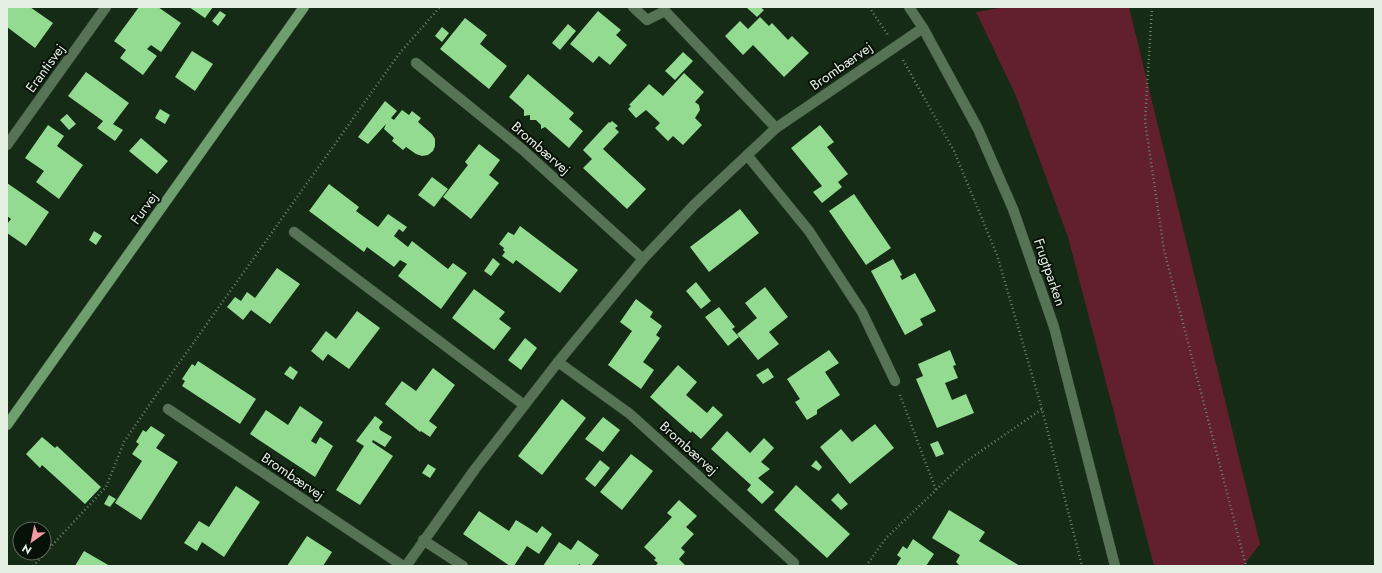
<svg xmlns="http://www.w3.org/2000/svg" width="1382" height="573" font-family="Jost,sans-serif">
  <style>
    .green { fill: #621f2c }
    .building { fill: #92db91 }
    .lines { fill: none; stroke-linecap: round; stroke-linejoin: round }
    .minor-casing { stroke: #324632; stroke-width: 11 }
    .tertiary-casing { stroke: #324632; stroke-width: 11 }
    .secondary-casing { stroke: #324632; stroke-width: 11 }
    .path { stroke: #6d806d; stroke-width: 2.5; stroke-dasharray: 1 3; stroke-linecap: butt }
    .minor { stroke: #567355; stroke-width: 10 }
    .tertiary { stroke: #567355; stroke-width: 10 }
    .secondary { stroke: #709f6f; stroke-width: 10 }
    .labels { text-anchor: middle; stroke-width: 4; stroke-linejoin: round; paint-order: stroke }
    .street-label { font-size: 14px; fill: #e2efe1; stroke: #081108 }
  </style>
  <rect width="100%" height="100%" fill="#152b15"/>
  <!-- green -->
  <polygon class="green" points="1005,7 1129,7 1260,544 1243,566 1154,566 1068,237 1016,96 976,12"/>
  <!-- building -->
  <g class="building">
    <polygon points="7,7 30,7 53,23 35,48 7,27"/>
    <polygon points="139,7 158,7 181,23 161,52 151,45 147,49 157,56 143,75 120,58 126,50 114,41"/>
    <polygon points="189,7 213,7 205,18"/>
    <polygon points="746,7 760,7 764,10 757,17"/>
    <polygon points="220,11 226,15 218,26 212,21"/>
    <polygon points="598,11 621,30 616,35 627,45 610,65 599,56 593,63 570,44"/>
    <polygon points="760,17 769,26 772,23 788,40 792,36 809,53 784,77 753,45 743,55 725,36 740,21 748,29"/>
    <polygon points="465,18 487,35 480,44 507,66 489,89 440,49"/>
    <polygon points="568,24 576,31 560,50 552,43"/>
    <polygon points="442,27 449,33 442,42 435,36"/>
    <polygon points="192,51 213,64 195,91 175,77"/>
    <polygon points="683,52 693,61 675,80 665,71"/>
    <polygon points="86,72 129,103 113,124 123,130 115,141 97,128 103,121 68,96"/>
    <polygon points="684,73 704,92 695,102 699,105 700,110 695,118 702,125 683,145 673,136 668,141 655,128 660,123 646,110 636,118 628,109 631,106 629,105 649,84 663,96"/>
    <polygon points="528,74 574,113 569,119 583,131 569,148 545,127 541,129 541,125 536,120 530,120 530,115 524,116 524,110 509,97"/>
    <polygon points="385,101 397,111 391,118 394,120 402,110 409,115 412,111 421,118 418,122 432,134 435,139 435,146 433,151 428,155 422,156 416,154 406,147 403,150 392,141 394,138 384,129 386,124 368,144 358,137"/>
    <polygon points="160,109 170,115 165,124 155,118"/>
    <polygon points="67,114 76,124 69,130 60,120"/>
    <polygon points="612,121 618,126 615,128 619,132 603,149 646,189 627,209 583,168 592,159 583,150 609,122 610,123"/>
    <polygon points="48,125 64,136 57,146 83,165 59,199 36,182 44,171 25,158"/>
    <polygon points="820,125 834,142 827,147 848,174 838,182 842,187 822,203 813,192 822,186 791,148"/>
    <polygon points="141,138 168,161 157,174 129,151"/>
    <polygon points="479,144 500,160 489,175 499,183 471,219 443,197 468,165 465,162"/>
    <polygon points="432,177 448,189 434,207 418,195"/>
    <polygon points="7,183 49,212 26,246 7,233 7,224 11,219 7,216"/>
    <polygon points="329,184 359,207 356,211 378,227 388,214 407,227 403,232 399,229 394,236 408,247 412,241 448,269 453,263 467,273 441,309 398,276 407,264 400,260 394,267 367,247 364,252 309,211"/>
    <polygon points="854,194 891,248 866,265 829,211"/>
    <polygon points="740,209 759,233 709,272 690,247"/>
    <polygon points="520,226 578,270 560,293 516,260 513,264 502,256 505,252 503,250 504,248 499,244 508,232 514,235"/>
    <polygon points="94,231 102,236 96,245 89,240"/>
    <polygon points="493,258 500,264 491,276 484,271"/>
    <polygon points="893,259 902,275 900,276 902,280 915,273 936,311 920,319 923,325 905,335 871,271"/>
    <polygon points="277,268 300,284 270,324 251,310 243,320 227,307 235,297 241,301 247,292 255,298"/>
    <polygon points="696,282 711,301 701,309 686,291"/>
    <polygon points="765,287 788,317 769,332 779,344 758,360 737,334 757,318 745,303"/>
    <polygon points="474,289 505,312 499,319 511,328 494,350 452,318"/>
    <polygon points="636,299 653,312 650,317 662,326 656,335 660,338 643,362 654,370 641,389 608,365 632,331 620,322"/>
    <polygon points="719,307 735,327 732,329 739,337 728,346 705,317"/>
    <polygon points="357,311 380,328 349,369 328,354 323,361 311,351 326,331 336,339"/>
    <polygon points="525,338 537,348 521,370 508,360"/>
    <polygon points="829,350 839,363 825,372 840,395 817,410 817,414 807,420 795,402 800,399 787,379"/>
    <polygon points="950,350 956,365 953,366 958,378 945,383 952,400 966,394 974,413 937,428 916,379 923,376 918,364"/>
    <polygon points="198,361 256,399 240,424 182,386 185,381 182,379 192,364 195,366"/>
    <polygon points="678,365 697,382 686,395 707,413 713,406 723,415 701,439 692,431 691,433 650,397"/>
    <polygon points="290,366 298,372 293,380 284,374"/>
    <polygon points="433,368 455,385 429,421 437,427 430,437 421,431 420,432 385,404 402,381 416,391"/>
    <polygon points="768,368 774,377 763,384 756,375"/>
    <polygon points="562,399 586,418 542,475 518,456"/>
    <polygon points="300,406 323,422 311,441 316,444 320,437 333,446 315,477 250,434 266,410 288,425"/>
    <polygon points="375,416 383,422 379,427 380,430 392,437 385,447 373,440 372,442 393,456 360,505 336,490 364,446 356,441"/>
    <polygon points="603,417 620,430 603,452 585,439"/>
    <polygon points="875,424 894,448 850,484 820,447 841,429 852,442"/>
    <polygon points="151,426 165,435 156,448 178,462 141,520 115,503 142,461 132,454 139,444 136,442 143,430 146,432"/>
    <polygon points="727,431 750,453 764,438 774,448 761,462 770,469 758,478 774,492 762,504 747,490 751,485 711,449"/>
    <polygon points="42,437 55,448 57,446 101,487 85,504 42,465 40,468 26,454"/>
    <polygon points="938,441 944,454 936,457 930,444"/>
    <polygon points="631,454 653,471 622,510 600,492"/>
    <polygon points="600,460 610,468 595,487 585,479"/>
    <polygon points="816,460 822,467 819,471 811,466"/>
    <polygon points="428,464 436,469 430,478 422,473"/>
    <polygon points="796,485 850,534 827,558 774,510"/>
    <polygon points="236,486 260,502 224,557 202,542 197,551 184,543 199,521 209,527"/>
    <polygon points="838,493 848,504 841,510 831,500"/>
    <polygon points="109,495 116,499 110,507 104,504"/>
    <polygon points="679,500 697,516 686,527 694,534 681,548 685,552 679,559 686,566 655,566 658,563 654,560 656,558 644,547 672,517 667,513"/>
    <polygon points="949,510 985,532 979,541 1020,566 960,566 956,562 960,555 932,538"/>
    <polygon points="479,511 509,531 516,520 537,533 542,526 552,534 539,554 527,546 514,566 510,566 463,534"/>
    <polygon points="307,536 332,552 323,566 287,566"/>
    <polygon points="913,539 934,554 926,566 896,566 901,558 897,555 903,546 907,549"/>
    <polygon points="578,540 599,555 591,566 582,566 579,564 578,566 543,566 559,542 571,550"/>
    <polygon points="84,551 110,566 75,566"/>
  </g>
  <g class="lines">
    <defs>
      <g id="minor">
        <polyline points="633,7 647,20 665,11 776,128"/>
        <polyline points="416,63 523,150 643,259"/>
        <polyline points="7,145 106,7"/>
        <polyline points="747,155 809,231 862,312 895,381"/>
        <polyline points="294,232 524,405"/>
        <polyline points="558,362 630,414 794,563"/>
        <polyline points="168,409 403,566"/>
        <polyline points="423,540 463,566"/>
        <polyline points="406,566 475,469 558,362 643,259 694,205 776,128 923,28"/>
      </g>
      <polyline id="tertiary" points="909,7 923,28 978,129 1013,209 1054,327 1115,566"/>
      <polyline id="secondary" points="7,425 304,7"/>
    </defs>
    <!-- minor casing -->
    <use href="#minor" class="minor-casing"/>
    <!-- tertiary casing -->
    <use href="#tertiary" class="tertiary-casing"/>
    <!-- secondary casing -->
    <use href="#secondary" class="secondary-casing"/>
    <!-- path -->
    <g class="path">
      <polyline points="869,7 888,35"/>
      <polyline points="1152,7 1145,121 1164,250 1246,566"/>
      <polyline points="903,60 954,151 997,255 1042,409 1082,566"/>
      <polyline points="900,395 936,490"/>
      <polyline points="33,566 106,487 124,442 152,401 399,54 440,7"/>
      <polyline points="866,566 886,538 965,462 1042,409"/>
    </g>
    <!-- minor -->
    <use href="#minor" class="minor"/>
    <!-- tertiary -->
    <use href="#tertiary" class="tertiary"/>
    <!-- secondary -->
    <use href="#secondary" class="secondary"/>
  </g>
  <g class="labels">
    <!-- street labels -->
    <g class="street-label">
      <text transform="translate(841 66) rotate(-35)" y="5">Brombærvej</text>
      <text transform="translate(45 68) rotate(-54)" y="5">Erantisvej</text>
      <text transform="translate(541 148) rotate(41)" y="5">Brombærvej</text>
      <text transform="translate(144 208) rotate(-54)" y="5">Furvej</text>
      <text transform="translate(1050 272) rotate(71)" y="5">Frugtparken</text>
      <text transform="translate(689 448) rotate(42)" y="5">Brombærvej</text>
      <text transform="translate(293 476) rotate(34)" y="5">Brombærvej</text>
    </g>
  </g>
  <!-- border -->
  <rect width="1382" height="573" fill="none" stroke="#e2efe1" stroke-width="16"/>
  <!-- north arrow -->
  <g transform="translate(32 541) rotate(213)"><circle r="19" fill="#081108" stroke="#5f6a5f"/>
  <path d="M0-3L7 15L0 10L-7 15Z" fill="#f49aa5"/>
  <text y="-6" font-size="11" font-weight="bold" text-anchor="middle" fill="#e2efe1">N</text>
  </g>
</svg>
